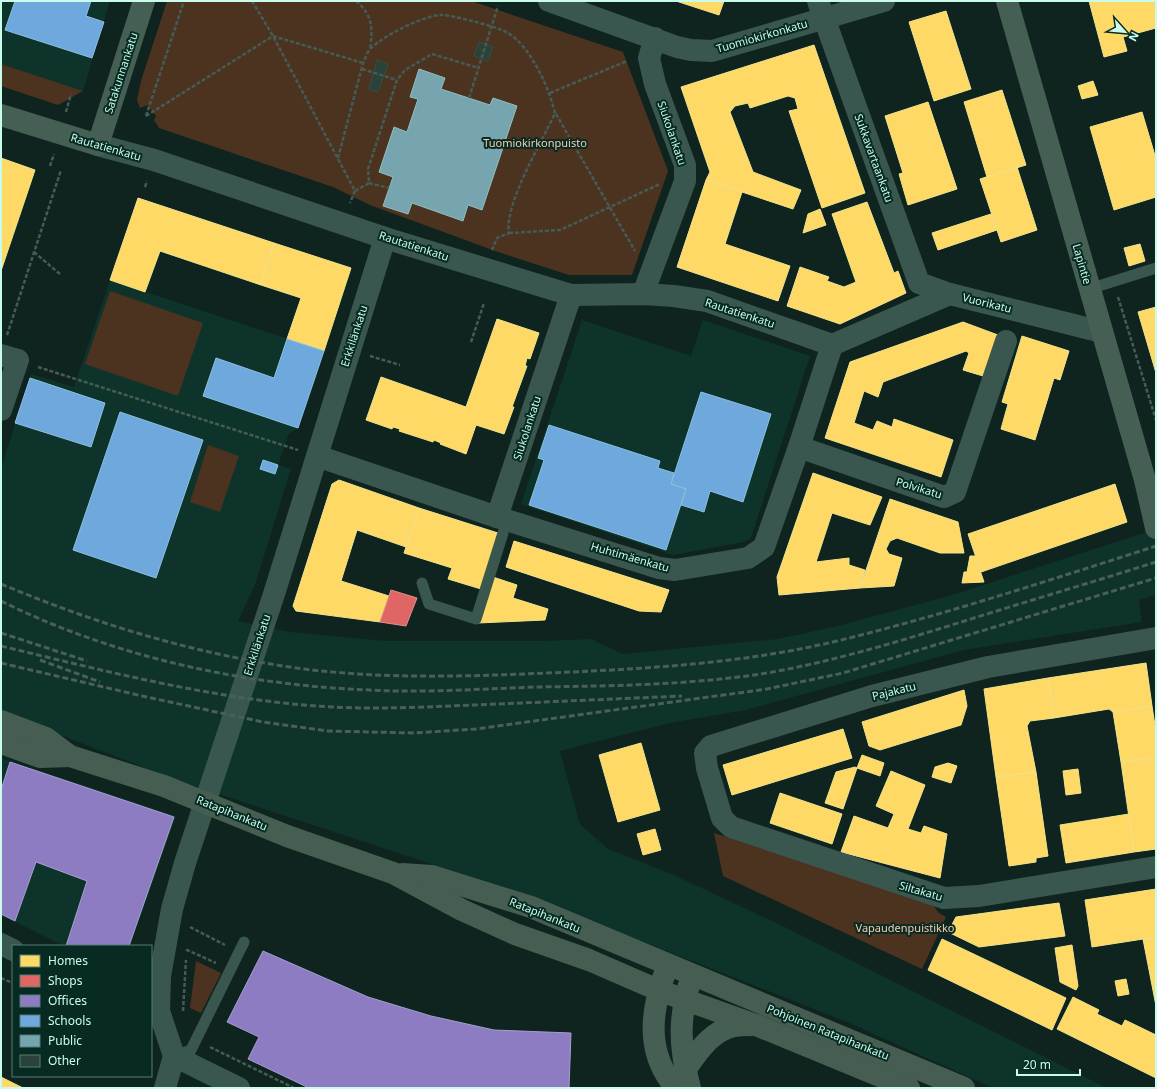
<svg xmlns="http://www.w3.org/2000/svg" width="1157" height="1089" font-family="'Noto Sans',sans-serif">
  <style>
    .built { fill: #0e332a }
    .green { fill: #4c3320 }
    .homes { fill: #ffd966; stroke: #efe48e }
    .shops { fill: #e06666; stroke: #d9938e }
    .offices { fill: #8e7cc3; stroke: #a0a2cf }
    .schools { fill: #6fa8dc; stroke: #8ac1e1 }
    .public { fill: #76a5af; stroke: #8fbfc1 }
    .building { fill: #2a4239; stroke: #334f44 }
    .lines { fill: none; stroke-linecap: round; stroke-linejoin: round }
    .path { stroke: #455c56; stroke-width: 2.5; stroke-dasharray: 4 2; stroke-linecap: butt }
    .service { stroke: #3a574f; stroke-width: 11 }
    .minor { stroke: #3a574f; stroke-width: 22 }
    .tertiary { stroke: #3a574f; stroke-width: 22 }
    .secondary { stroke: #455f55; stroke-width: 22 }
    .primary { stroke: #465e51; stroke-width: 22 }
    .rail { stroke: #495f5a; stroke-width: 3; stroke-dasharray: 6 3; stroke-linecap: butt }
    .labels { text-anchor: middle; stroke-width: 4; stroke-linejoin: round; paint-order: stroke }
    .street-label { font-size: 11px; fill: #cafcec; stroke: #072b23 }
    .park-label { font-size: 11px; fill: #facbae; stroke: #072b23 }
  </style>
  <rect width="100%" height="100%" fill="#0f231f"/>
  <!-- built -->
  <g class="built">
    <polygon points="1,1 110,1 83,91 1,64"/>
    <polygon points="110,280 324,351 298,428 289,434 278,465 291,469 255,585 238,621 290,632 387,641 544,641 591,639 623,654 778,639 837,626 949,596 1156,529 1156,595 1139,600 1142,622 964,650 746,710 670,723 560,751 580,824 608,849 674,875 785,927 1107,1088 993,1088 847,1022 514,891 179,781 1,712 1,468 31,374 74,387"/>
    <polygon points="582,320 691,356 703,320 810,356 751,538 744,542 673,555 521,504"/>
    <polygon points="1,758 176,816 130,946 64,946 1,915"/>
  </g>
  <!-- green -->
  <g class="green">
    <polygon points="167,1 471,1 623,52 668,171 632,275 569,275 498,252 370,205 333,187 159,128 154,120 156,116 147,105 140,108 137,100 141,81"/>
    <polygon points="1,64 83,91 58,105 1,86"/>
    <polygon points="110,291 203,323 178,396 85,364"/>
    <polygon points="208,445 239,456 220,512 190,502"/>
    <polygon points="714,833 932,904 939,913 946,917 922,969 723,876"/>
    <polygon points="196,961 221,973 201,1013 190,1008"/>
  </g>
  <!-- homes -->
  <g class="homes">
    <polygon points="676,1 724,1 719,15"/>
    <polygon points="1089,1 1156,1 1156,28 1123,37 1127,51 1104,57"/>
    <polygon points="946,11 971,89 934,101 909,22"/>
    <polygon points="814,45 865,193 822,208 789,111 798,109 795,98 788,96 750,108 748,103 735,106 730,112 753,172 801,190 793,209 706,180 710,172 681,87"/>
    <polygon points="1093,81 1098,95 1082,99 1078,86"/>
    <polygon points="1002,90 1026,165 987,177 964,102"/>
    <polygon points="928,102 957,189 908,205 899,174 903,173 885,116"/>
    <polygon points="1142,112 1156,159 1156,197 1114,210 1090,127"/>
    <polygon points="1,158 35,170 1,271"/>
    <polygon points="1017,167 1037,230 1001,242 980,179"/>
    <polygon points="706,180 742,192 725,244 790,266 778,301 677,267"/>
    <polygon points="138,198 274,243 261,285 160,251 145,292 110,280"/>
    <polygon points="867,202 894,273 898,271 906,293 840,324 787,306 800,267 829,277 827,281 844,287 856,282 832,214"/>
    <polygon points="820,209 826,225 803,233 808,214"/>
    <polygon points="991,214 997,230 938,250 932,233"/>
    <polygon points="274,243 351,268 324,351 287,339 301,298 261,285"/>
    <polygon points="1140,244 1145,261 1129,266 1124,248"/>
    <polygon points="1156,307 1156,373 1138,312"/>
    <polygon points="497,319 539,333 530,359 527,358 525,366 527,366 512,407 514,407 504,434 476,425 466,454 440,444 441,443 434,440 433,442 399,431 400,429 393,427 392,429 366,420 381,377 466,407"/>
    <polygon points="963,322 998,335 983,376 963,370 969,353 966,351 883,382 878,397 864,391 854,423 873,430 877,421 892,427 894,419 953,440 941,477 825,438 850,362"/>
    <polygon points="1022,336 1069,351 1060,380 1054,378 1035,440 1001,429 1008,404 1002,402"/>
    <polygon points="813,473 882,497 870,525 832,513 816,562 849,558 849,565 865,570 860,588 779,595 777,577"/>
    <polygon points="339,480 419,508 406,547 357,530 341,581 389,596 380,622 296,611 293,606 332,484"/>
    <polygon points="1115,484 1127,522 981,572 968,534"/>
    <polygon points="890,499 958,522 964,553 940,553 897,538 890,541 886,549 889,554 902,558 894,586 860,588"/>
    <polygon points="419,508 498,533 481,589 448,579 452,568 404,553"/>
    <polygon points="514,541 669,590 661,612 639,611 506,567"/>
    <polygon points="970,556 975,556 984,582 962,583 964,572 967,572"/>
    <polygon points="493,577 517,585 513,598 548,609 545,620 478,623"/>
    <polygon points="1146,663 1152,706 1113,712 1109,709 1054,718 1048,678"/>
    <polygon points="1048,678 1054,718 1030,721 1027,726 1036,772 996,777 984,689"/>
    <polygon points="964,690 967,706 961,725 880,750 869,746 862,722"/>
    <polygon points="1152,706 1156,732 1156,757 1121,762 1113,712"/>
    <polygon points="843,729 852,758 732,795 723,765"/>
    <polygon points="641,743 660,810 618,822 599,755"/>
    <polygon points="862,755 884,763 880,776 857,768"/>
    <polygon points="1156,757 1156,849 1134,852 1121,762"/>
    <polygon points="948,763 957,766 951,783 932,777 935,767"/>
    <polygon points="855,767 857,768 843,809 825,803 836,772"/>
    <polygon points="1078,769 1081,793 1066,795 1063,771"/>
    <polygon points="891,771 925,785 908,829 921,833 924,826 947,834 940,878 841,852 854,816 888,828 894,814 876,806"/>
    <polygon points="1036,772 1048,856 1036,858 1036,862 1009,866 996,777"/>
    <polygon points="780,793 842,814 832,844 770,823"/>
    <polygon points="1129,814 1134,852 1066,863 1060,825"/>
    <polygon points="655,829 661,850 643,855 637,834"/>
    <polygon points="1156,889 1156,937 1092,947 1085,900"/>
    <polygon points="1059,903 1065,936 979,947 948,932 956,917"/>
    <polygon points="1156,937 1156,974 1150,975 1143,939"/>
    <polygon points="942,939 1066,998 1052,1030 928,970"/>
    <polygon points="1072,945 1078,986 1076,990 1060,982 1055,948"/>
    <polygon points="1156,974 1156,1006 1150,975"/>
    <polygon points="1126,979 1129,994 1118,996 1115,981"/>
    <polygon points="1073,997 1099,1010 1097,1014 1122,1026 1125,1020 1156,1035 1156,1078 1057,1029"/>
    <polygon points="1,1077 23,1088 1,1088"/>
  </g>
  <!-- shops -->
  <polygon class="shops" points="391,590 417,598 406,626 380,622"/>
  <!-- offices -->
  <g class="offices">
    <polygon points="10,762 174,817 129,946 66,946 87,881 36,862 15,921 1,914 1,790"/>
    <polygon points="263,951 368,997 431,1016 494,1030 571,1033 569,1088 309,1088 248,1059 259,1037 227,1022"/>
  </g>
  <!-- schools -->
  <g class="schools">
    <polygon points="15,1 91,1 86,16 104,22 92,58 5,30"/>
    <polygon points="287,339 324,351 298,428 203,396 216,358 274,378"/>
    <polygon points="30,378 105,403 91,447 15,423"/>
    <polygon points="701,392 771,414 743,502 710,491 704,512 681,505 686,489 671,484"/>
    <polygon points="120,412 203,440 156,578 73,550"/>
    <polygon points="549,425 660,461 658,468 674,473 671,484 686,489 666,550 529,505 544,460 538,458"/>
    <polygon points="263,460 278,465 275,474 260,469"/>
  </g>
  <!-- public -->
  <polygon class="public" points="419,69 445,78 441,89 490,105 493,98 517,106 482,210 468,205 463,221 412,203 408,214 383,206 393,177 379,172 394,127 407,132 418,99 410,97"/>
  <!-- building -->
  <g class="building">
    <polygon points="479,42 493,47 488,61 474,56"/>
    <polygon points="377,60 388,64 378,92 369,89"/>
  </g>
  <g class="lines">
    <!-- path -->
    <g class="path">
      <polyline points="252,1 273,36 355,191 350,203"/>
      <path d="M 356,1 C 373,15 373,30 370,49"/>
      <polyline points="362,69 397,80"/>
      <polyline points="550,93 627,61"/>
      <polyline points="469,98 498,6"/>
      <polyline points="66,112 71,94"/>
      <polyline points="556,114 635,251"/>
      <polyline points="146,116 273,36 363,63"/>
      <polyline points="146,116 184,1"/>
      <path d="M 338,158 L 363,63 C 365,59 367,53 370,49 C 383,36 422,16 441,15 C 452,15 499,27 508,33 C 531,47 549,88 555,113 C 542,142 504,204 509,233 L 497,238 L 492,250"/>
      <polyline points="50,166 54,154"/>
      <polyline points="369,183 389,188"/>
      <polyline points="145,187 147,181"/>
      <polyline points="355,191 369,183 368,169 397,80 405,70 432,54 479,68"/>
      <polyline points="509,233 560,230 660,184"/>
      <polyline points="34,252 61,275"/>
      <polyline points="1118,297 1156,420"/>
      <polyline points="7,335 61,170"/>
      <polyline points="471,342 484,303"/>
      <polyline points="370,356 400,365"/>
      <polyline points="38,367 298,450"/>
      <polyline points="190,927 225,945"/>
      <polyline points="187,951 187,950 216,963"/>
      <polyline points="1,978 13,983"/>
      <polyline points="183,1011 186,960"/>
      <polyline points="210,1047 294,1088"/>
    </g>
    <!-- service -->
    <g class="service">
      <polyline points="1089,289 1156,268"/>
      <polyline points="422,583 429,604 476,619 503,533"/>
      <polyline points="174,1056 191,1050 244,942"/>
    </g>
    <!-- minor -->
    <g class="minor">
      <polyline points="549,1 677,47 691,50 712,51 884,1"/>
      <polyline points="818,1 919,283 950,294"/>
      <polyline points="385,238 571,295 643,294 674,296 707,301 832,345"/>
      <polyline points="643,294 685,181 685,165 655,84 649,58 655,38"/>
      <polyline points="832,345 950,294 1102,332"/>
      <polyline points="1,355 18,360 1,410"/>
      <polyline points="799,447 944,497 955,492 1006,341"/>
      <polyline points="317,456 497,517 659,568 675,570 748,558 764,547 799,447 832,345"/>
      <polyline points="497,517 571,295"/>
      <polyline points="1156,638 988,667 872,696 711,746 705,753 707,768 722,818 731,827 944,898 979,896 1156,867"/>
      <polyline points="1,944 13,950"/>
      <polyline points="174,1056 239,1088"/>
    </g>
    <!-- tertiary -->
    <polyline class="tertiary" points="98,145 154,160 385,238 274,594 185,863 172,909 160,976 159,1011 174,1056 165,1088"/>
    <!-- secondary -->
    <g class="secondary">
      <polyline points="1007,1 1145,480 1156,528"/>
      <polyline points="1,115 98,145 144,1"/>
      <path d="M 668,965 C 651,1007 644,1052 676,1088"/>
      <path d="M 685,1070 C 698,1052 711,1031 734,1026 C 741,1025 749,1025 756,1025"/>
      <path d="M 690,1088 C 679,1047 678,1016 692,976"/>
    </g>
    <!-- primary -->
    <g class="primary">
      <polyline points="1,721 46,738 70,756 164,786 287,836 393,873 462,910 515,934 589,960 658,990 756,1025 909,1088"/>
      <polyline points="1,743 40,757 70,756"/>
      <polyline points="402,874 432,876 531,907 964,1088"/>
    </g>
    <!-- rail -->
    <g class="rail">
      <path d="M 1,584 C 99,625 198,655 304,669 C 392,680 482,676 571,672 C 660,668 749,662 837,641 C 944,615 1050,580 1156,546"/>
      <path d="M 1,601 C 114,657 243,685 369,690 C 424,693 480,689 535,687 C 611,686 686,685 761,674 C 833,662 904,640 974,618 C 1035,599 1096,581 1156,562"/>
      <polyline points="1,633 87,661"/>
      <path d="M 1,646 C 105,671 209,698 316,706 C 369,710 423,707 475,705 C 544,702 613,699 682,696"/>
      <polyline points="40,660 100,682"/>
      <polyline points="1,663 142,696 263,722 328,731 414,733 476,729 767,689 843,673 1156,578"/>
    </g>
  </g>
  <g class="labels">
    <!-- street labels -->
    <g class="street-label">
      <text transform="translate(762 36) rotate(-16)" y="4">Tuomiokirkonkatu</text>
      <text transform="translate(121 73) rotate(-72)" y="4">Satakunnankatu</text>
      <text transform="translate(672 133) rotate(71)" y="4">Siukolankatu</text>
      <text transform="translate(106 147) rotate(16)" y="4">Rautatienkatu</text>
      <text transform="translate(874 158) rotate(70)" y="4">Sukkavartaankatu</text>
      <text transform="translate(414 246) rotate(18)" y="4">Rautatienkatu</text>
      <text transform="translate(1082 264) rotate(74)" y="4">Lapintie</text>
      <text transform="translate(987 303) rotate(14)" y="4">Vuorikatu</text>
      <text transform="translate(740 313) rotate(18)" y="4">Rautatienkatu</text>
      <text transform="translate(354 336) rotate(-72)" y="4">Erkkilänkatu</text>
      <text transform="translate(527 428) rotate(-72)" y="4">Siukolankatu</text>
      <text transform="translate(919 488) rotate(17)" y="4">Polvikatu</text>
      <text transform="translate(630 557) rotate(16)" y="4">Huhtimäenkatu</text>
      <text transform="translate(257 645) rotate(-72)" y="4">Erkkilänkatu</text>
      <text transform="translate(894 691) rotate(-14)" y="4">Pajakatu</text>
      <text transform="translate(232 813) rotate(22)" y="4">Ratapihankatu</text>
      <text transform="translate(921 891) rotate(16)" y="4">Siltakatu</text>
      <text transform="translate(545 915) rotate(22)" y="4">Ratapihankatu</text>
      <text transform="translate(828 1032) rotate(22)" y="4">Pohjoinen Ratapihankatu</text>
    </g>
    <!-- park labels -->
    <g class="park-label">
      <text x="535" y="147">Tuomiokirkonpuisto</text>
      <text x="905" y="932">Vapaudenpuistikko</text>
    </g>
  </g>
  <!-- border -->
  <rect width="1157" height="1089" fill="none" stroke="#cafcec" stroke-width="4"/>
  <!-- legend -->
  <rect x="12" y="945" width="140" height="132" fill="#072b23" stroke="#557f73"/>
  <rect x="20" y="955" width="20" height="12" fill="#ffd966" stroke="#557f73"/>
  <text x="48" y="965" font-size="12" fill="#cafcec">Homes</text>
  <rect x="20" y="975" width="20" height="12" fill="#e06666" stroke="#557f73"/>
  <text x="48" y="985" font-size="12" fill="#cafcec">Shops</text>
  <rect x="20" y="995" width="20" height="12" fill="#8e7cc3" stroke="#557f73"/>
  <text x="48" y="1005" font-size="12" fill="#cafcec">Offices</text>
  <rect x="20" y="1015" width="20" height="12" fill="#6fa8dc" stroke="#557f73"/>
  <text x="48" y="1025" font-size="12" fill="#cafcec">Schools</text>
  <rect x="20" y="1035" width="20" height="12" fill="#76a5af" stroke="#557f73"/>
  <text x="48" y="1045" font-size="12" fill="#cafcec">Public</text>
  <rect x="20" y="1055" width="20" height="12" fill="#2a4239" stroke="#557f73"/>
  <text x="48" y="1065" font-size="12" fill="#cafcec">Other</text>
  <!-- north arrow -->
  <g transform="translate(1125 32) rotate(117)" stroke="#072b23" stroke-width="3" paint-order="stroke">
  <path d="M0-3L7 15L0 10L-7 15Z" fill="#cafcec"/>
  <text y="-6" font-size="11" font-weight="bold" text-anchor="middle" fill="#cafcec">N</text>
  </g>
  <!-- scale -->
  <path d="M1017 1069v6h63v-6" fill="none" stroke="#cafcec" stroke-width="2"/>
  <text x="1023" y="1069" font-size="12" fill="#cafcec" stroke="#072b23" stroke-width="3" paint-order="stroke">20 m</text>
</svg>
